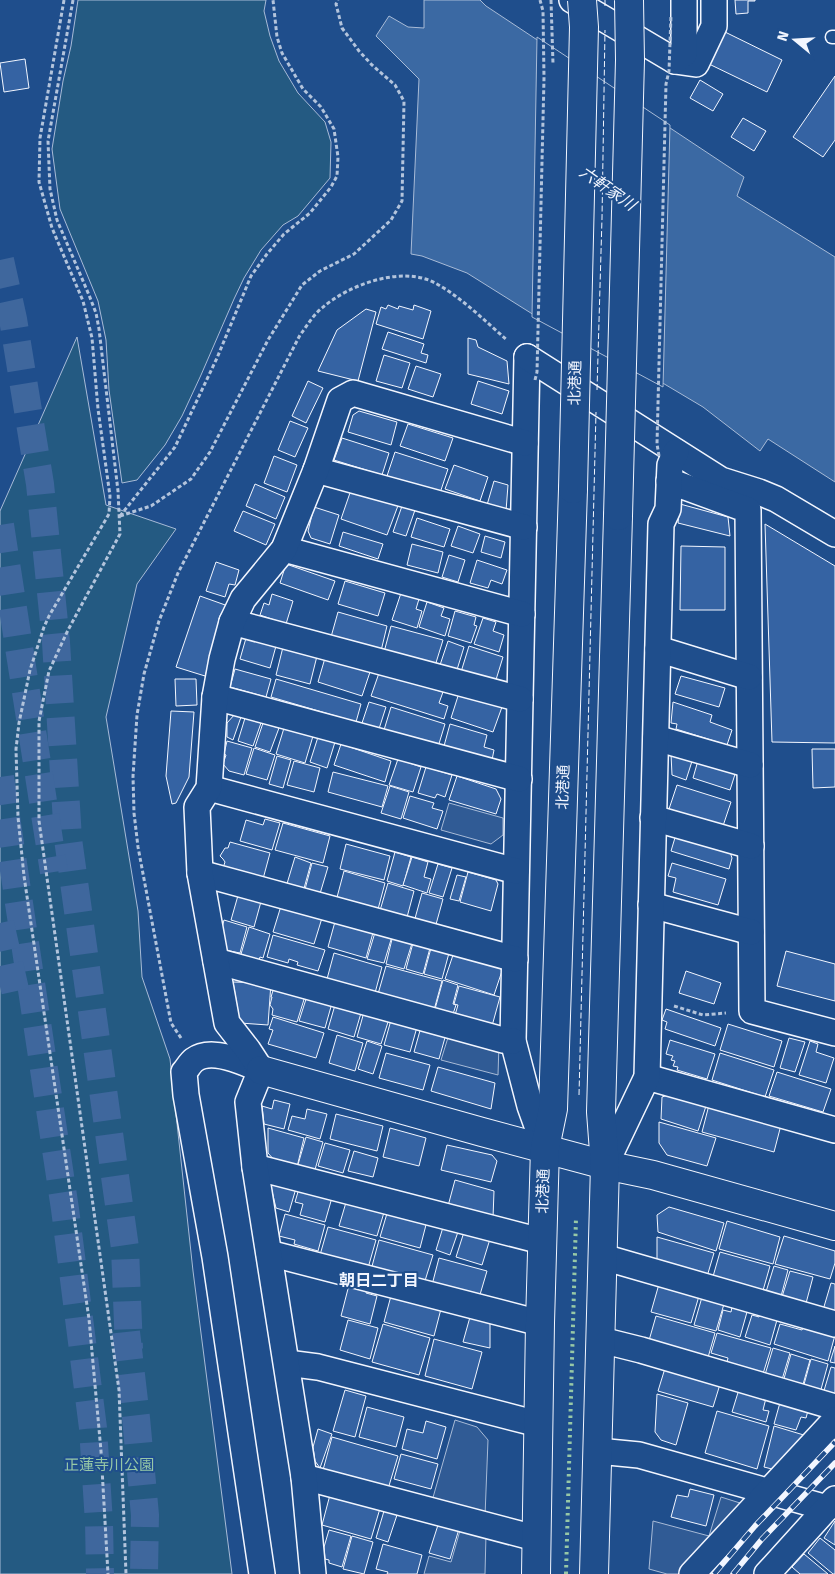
<svg xmlns="http://www.w3.org/2000/svg" width="835" height="1574" font-family="'Fira Sans','Noto Sans JP',sans-serif">
  <style>
    .green { fill: #245a82; stroke: #a8bbd7 }
    .parking { fill: #305b95; stroke: #a8bbd7 }
    .water { fill: #3b69a3; stroke: #a8bbd7 }
    .pier { fill: #1f4e8c; stroke: #a8bbd7 }
    .building { fill: #3563a3; stroke: #f2f6ff }
    .lines { fill: none; stroke-linecap: round; stroke-linejoin: round }
    .highway-tunnel { stroke: #3f679d; stroke-width: 28; stroke-dasharray: 28 14; stroke-linecap: butt }
    .lane-casing { stroke: #f2f6ff; stroke-width: 15 }
    .street-casing { stroke: #f2f6ff; stroke-width: 28 }
    .secondary-casing { stroke: #f2f6ff; stroke-width: 30 }
    .primary-casing { stroke: #f2f6ff; stroke-width: 30 }
    .path { stroke: #b3c4dc; stroke-width: 3; stroke-dasharray: 4 2.5; stroke-linecap: butt }
    .lane { stroke: #1f4e8c; stroke-width: 12 }
    .street { stroke: #1f4e8c; stroke-width: 25 }
    .secondary { stroke: #1f4e8c; stroke-width: 28 }
    .primary { stroke: #1f4e8c; stroke-width: 28 }
    .rail-casing { stroke: #f2f6ff; stroke-width: 5.5 }
    .rail { stroke: #1f4e8c; stroke-width: 4; stroke-dasharray: 11; stroke-linecap: butt }
    .primary-bridge-casing { stroke: #f2f6ff; stroke-width: 30; stroke-linecap: butt }
    .path-bridge { stroke: #b3c4dc; stroke-width: 3; stroke-dasharray: 4 2.5; stroke-linecap: butt }
    .primary-bridge { stroke: #1f4e8c; stroke-width: 28 }
    .hedge { stroke: #97c8a6; stroke-width: 4; stroke-dasharray: 2.5 4; stroke-linecap: butt }
    .fence { stroke: #f2f6ff; stroke-width: 1; stroke-dasharray: 6 2.5; stroke-linecap: butt }
    .labels { text-anchor: middle; stroke-width: 4; stroke-linejoin: round; paint-order: stroke }
    .street-label { font-size: 15px; fill: #f2f6ff; stroke: #1f4e8c }
    .park-label { font-size: 15px; fill: #97c8a6; stroke: #1f4e8c }
    .water-label { font-size: 16px; font-style: italic; fill: #f2f6ff; stroke: #1f4e8c }
    .neighbourhood-label { font-size: 16px; font-weight: bold; fill: #f2f6ff; stroke: #1f4e8c }
  </style>
  <rect width="100%" height="100%" fill="#1f4e8c"/>
  <!-- green -->
  <g class="green">
    <polygon points="78,0 266,0 264,11 270,36 279,61 298,93 325,122 331,142 330,178 298,216 283,225 261,250 244,278 234,299 201,375 182,416 165,445 137,480 122,483 109,390 106,340 98,301 60,209 52,149 63,81 71,46"/>
    <polygon points="77,337 106,505 176,529 137,584 106,717 138,911 142,977 170,1059 193,1271 232,1574 0,1574 0,511"/>
  </g>
  <!-- parking -->
  <g class="parking">
    <polygon points="449,803 503,818 503,835 491,844 441,830"/>
    <polygon points="450,1031 499,1044 498,1075 441,1060"/>
    <polygon points="455,1420 477,1427 488,1440 485,1516 432,1501"/>
    <polygon points="721,1497 740,1503 743,1508 686,1574 667,1574 649,1569 653,1521 709,1536"/>
    <polygon points="461,1527 486,1534 485,1574 424,1574 429,1556 451,1562"/>
  </g>
  <!-- water -->
  <polygon class="water" points="424,0 480,0 486,6 744,177 737,196 835,257 835,482 768,439 760,451 703,407 661,382 542,320 467,273 422,256 411,254 419,79 376,36 389,16 408,27 424,28"/>
  <!-- pier -->
  <polygon class="pier" points="537,37 670,125 663,387 532,317"/>
  <!-- building -->
  <g class="building">
    <polygon points="735,0 755,0 755,1 748,1 748,13 736,14"/>
    <polygon points="725,32 782,60 767,92 709,64"/>
    <polygon points="25,59 29,88 4,92 0,63"/>
    <polygon points="835,76 835,140 823,157 793,137"/>
    <polygon points="700,80 723,94 713,111 690,98"/>
    <polygon points="743,118 766,131 754,151 731,137"/>
    <polygon points="388,305 398,309 399,306 413,310 414,305 431,311 423,339 376,324 381,307 386,309"/>
    <polygon points="366,309 376,312 358,381 318,371 337,330"/>
    <polygon points="388,332 424,344 421,353 428,355 426,363 382,349"/>
    <polygon points="468,338 476,340 478,347 507,361 509,384 468,374"/>
    <polygon points="384,355 410,363 402,388 376,381"/>
    <polygon points="416,366 441,374 433,397 408,389"/>
    <polygon points="308,381 323,388 306,423 292,416"/>
    <polygon points="478,381 509,391 502,414 471,404"/>
    <polygon points="359,411 397,422 391,445 348,432 353,415"/>
    <polygon points="290,421 308,428 295,457 278,450"/>
    <polygon points="408,424 453,438 445,461 400,446"/>
    <polygon points="342,438 389,453 382,475 334,460"/>
    <polygon points="395,452 448,469 440,493 387,476"/>
    <polygon points="274,456 297,465 287,492 264,483"/>
    <polygon points="454,465 488,477 480,501 445,489"/>
    <polygon points="494,481 508,485 506,511 487,505"/>
    <polygon points="255,484 285,497 276,519 246,506"/>
    <polygon points="352,487 399,503 387,535 341,519"/>
    <polygon points="680,504 728,517 730,536 678,523"/>
    <polygon points="402,506 415,510 406,536 393,532"/>
    <polygon points="314,507 339,515 330,544 311,538 308,531"/>
    <polygon points="243,511 275,524 266,545 234,531"/>
    <polygon points="417,518 450,529 444,547 411,537"/>
    <polygon points="765,524 835,566 835,743 772,742"/>
    <polygon points="458,526 480,534 473,553 451,546"/>
    <polygon points="343,532 383,544 378,559 339,546"/>
    <polygon points="485,536 505,542 501,558 481,552"/>
    <polygon points="412,544 443,552 438,573 407,565"/>
    <polygon points="681,546 725,547 725,610 680,610"/>
    <polygon points="449,555 465,560 458,582 442,577"/>
    <polygon points="477,560 507,570 502,584 491,580 488,588 470,583"/>
    <polygon points="216,562 239,570 235,585 229,584 225,597 206,591"/>
    <polygon points="286,564 335,581 328,600 280,583"/>
    <polygon points="345,581 385,593 378,616 338,604"/>
    <polygon points="401,593 419,599 416,609 422,611 417,628 392,620"/>
    <polygon points="272,594 293,601 286,624 260,615 264,603 269,605"/>
    <polygon points="200,596 228,606 205,676 176,667"/>
    <polygon points="427,602 444,608 441,616 450,619 445,636 419,627"/>
    <polygon points="455,611 476,617 474,625 477,626 471,643 448,636"/>
    <polygon points="338,612 387,626 381,651 331,637"/>
    <polygon points="483,618 496,622 493,631 504,635 499,652 474,644"/>
    <polygon points="391,626 443,640 435,666 384,652"/>
    <polygon points="246,638 276,646 270,668 240,659"/>
    <polygon points="448,641 464,647 456,673 439,668"/>
    <polygon points="469,646 503,657 495,683 461,672"/>
    <polygon points="283,647 317,656 310,684 276,675"/>
    <polygon points="325,658 370,672 362,696 318,682"/>
    <polygon points="235,669 271,679 266,697 230,687"/>
    <polygon points="379,673 443,692 439,703 448,706 444,719 371,696"/>
    <polygon points="681,676 725,688 719,707 675,694"/>
    <polygon points="175,679 196,679 197,705 176,706"/>
    <polygon points="276,679 361,704 356,722 271,697"/>
    <polygon points="459,693 502,707 493,732 451,718"/>
    <polygon points="369,702 386,707 378,732 361,726"/>
    <polygon points="673,702 712,715 710,722 732,730 727,745 676,729 677,724 671,723"/>
    <polygon points="391,707 445,724 438,747 384,730"/>
    <polygon points="171,711 194,712 189,777 176,803 172,804 166,776"/>
    <polygon points="235,714 241,717 233,740 227,737 227,723"/>
    <polygon points="245,718 261,723 253,746 238,741"/>
    <polygon points="263,723 279,728 270,752 255,747"/>
    <polygon points="450,724 487,735 484,747 494,750 492,760 444,746"/>
    <polygon points="284,728 313,736 305,763 276,754"/>
    <polygon points="318,737 335,742 327,768 310,762"/>
    <polygon points="227,741 252,748 244,775 229,771 223,764 226,755 224,754"/>
    <polygon points="341,744 391,761 385,782 334,765"/>
    <polygon points="254,748 275,755 267,780 246,774"/>
    <polygon points="812,749 835,749 835,787 813,788"/>
    <polygon points="671,754 694,755 686,780 672,775"/>
    <polygon points="277,756 291,760 283,788 269,784"/>
    <polygon points="699,757 737,768 730,790 693,778"/>
    <polygon points="398,759 421,767 413,792 389,785"/>
    <polygon points="294,761 320,768 314,792 287,785"/>
    <polygon points="426,767 452,775 445,797 437,794 435,798 418,793"/>
    <polygon points="333,772 388,786 382,807 328,792"/>
    <polygon points="457,776 496,789 501,799 496,814 449,800"/>
    <polygon points="677,785 731,802 723,826 669,809"/>
    <polygon points="390,786 409,792 401,819 381,813"/>
    <polygon points="410,796 434,803 432,808 443,811 437,829 403,818"/>
    <polygon points="265,819 280,823 272,850 240,841 246,820 263,825"/>
    <polygon points="283,823 330,836 323,863 275,850"/>
    <polygon points="677,831 728,846 732,858 729,869 671,851"/>
    <polygon points="230,842 270,853 263,879 223,868 225,862 223,859 220,856 225,848 228,848"/>
    <polygon points="346,844 390,856 384,880 340,869"/>
    <polygon points="395,852 411,857 403,886 387,881"/>
    <polygon points="295,857 311,863 303,892 286,887"/>
    <polygon points="412,857 428,862 424,877 431,879 427,893 403,885"/>
    <polygon points="312,863 328,867 319,897 304,893"/>
    <polygon points="672,863 726,879 718,905 673,892 676,878 668,876"/>
    <polygon points="438,864 452,868 443,897 429,893"/>
    <polygon points="344,871 385,883 377,913 336,901"/>
    <polygon points="468,872 496,880 498,884 491,911 460,902"/>
    <polygon points="457,875 466,877 459,901 450,899"/>
    <polygon points="388,883 414,891 406,921 379,914"/>
    <polygon points="239,892 262,898 254,927 231,920"/>
    <polygon points="422,893 443,899 435,928 414,922"/>
    <polygon points="281,906 322,918 314,944 273,932"/>
    <polygon points="336,918 374,929 366,958 328,947"/>
    <polygon points="224,920 247,927 240,953 225,950 219,939"/>
    <polygon points="249,927 270,934 263,958 260,957 258,962 244,957 244,955 241,954"/>
    <polygon points="376,929 393,933 384,963 367,959"/>
    <polygon points="273,935 325,950 318,971 297,965 298,962 289,959 288,963 267,957"/>
    <polygon points="393,935 413,940 404,969 386,964"/>
    <polygon points="413,943 430,948 423,974 406,969"/>
    <polygon points="431,948 449,953 442,979 424,974"/>
    <polygon points="786,951 835,964 835,1001 777,986"/>
    <polygon points="454,952 503,968 494,995 445,979"/>
    <polygon points="334,953 382,967 375,993 327,979"/>
    <polygon points="386,966 442,981 434,1010 378,994"/>
    <polygon points="686,971 721,983 714,1004 679,993"/>
    <polygon points="443,980 458,985 453,1004 456,1005 453,1014 435,1009"/>
    <polygon points="233,982 271,983 268,1025 240,1023"/>
    <polygon points="275,984 306,993 297,1022 272,1015 273,1009 270,1005 272,997 271,997"/>
    <polygon points="459,986 500,997 492,1026 455,1015 458,1005 454,1004"/>
    <polygon points="307,996 332,1003 325,1028 299,1021"/>
    <polygon points="335,1005 361,1013 354,1037 328,1029"/>
    <polygon points="666,1009 721,1028 715,1046 665,1029 667,1022 662,1020"/>
    <polygon points="364,1012 389,1019 381,1044 357,1037"/>
    <polygon points="273,1017 324,1033 316,1058 268,1044 273,1030 269,1029"/>
    <polygon points="391,1020 417,1027 410,1052 384,1045"/>
    <polygon points="728,1024 782,1041 774,1067 720,1050"/>
    <polygon points="421,1027 446,1034 439,1059 414,1052"/>
    <polygon points="337,1035 363,1043 355,1071 329,1063"/>
    <polygon points="789,1038 805,1042 795,1072 780,1068"/>
    <polygon points="670,1040 715,1054 707,1079 677,1070 678,1067 673,1066 675,1061 671,1060 673,1056 666,1054"/>
    <polygon points="367,1041 382,1046 373,1074 358,1069"/>
    <polygon points="810,1041 818,1044 816,1052 834,1058 826,1083 799,1075"/>
    <polygon points="386,1053 430,1065 423,1090 379,1078"/>
    <polygon points="720,1053 774,1070 765,1097 712,1080"/>
    <polygon points="438,1067 495,1083 491,1109 431,1091"/>
    <polygon points="777,1072 831,1089 823,1112 769,1096"/>
    <polygon points="668,1095 706,1106 698,1131 661,1119 662,1097"/>
    <polygon points="274,1100 290,1104 284,1129 264,1124 262,1106 272,1109"/>
    <polygon points="709,1105 781,1125 774,1152 702,1132"/>
    <polygon points="307,1109 327,1114 320,1139 288,1130 292,1116 305,1119"/>
    <polygon points="336,1114 383,1126 377,1151 330,1139"/>
    <polygon points="659,1122 716,1138 707,1166 667,1155 659,1143"/>
    <polygon points="268,1128 304,1138 297,1167 275,1161 268,1153"/>
    <polygon points="390,1128 426,1138 419,1166 383,1157"/>
    <polygon points="306,1137 323,1142 314,1173 297,1168"/>
    <polygon points="325,1143 350,1150 343,1173 318,1166"/>
    <polygon points="447,1145 492,1155 497,1161 491,1182 441,1170"/>
    <polygon points="354,1151 378,1158 373,1177 348,1171"/>
    <polygon points="278,1179 297,1185 289,1212 276,1208 271,1187"/>
    <polygon points="455,1180 494,1191 493,1218 448,1206"/>
    <polygon points="300,1185 333,1194 325,1222 300,1215 303,1204 295,1202"/>
    <polygon points="347,1199 385,1209 377,1236 339,1226"/>
    <polygon points="669,1207 724,1223 716,1251 658,1232 657,1215"/>
    <polygon points="388,1210 427,1221 420,1248 380,1237"/>
    <polygon points="285,1214 325,1225 318,1251 294,1244 295,1240 279,1236"/>
    <polygon points="727,1221 780,1237 773,1264 719,1249"/>
    <polygon points="444,1224 459,1229 450,1255 436,1250"/>
    <polygon points="328,1227 376,1240 368,1268 320,1255"/>
    <polygon points="464,1232 490,1239 482,1265 456,1257"/>
    <polygon points="784,1236 835,1251 835,1263 830,1279 775,1264"/>
    <polygon points="657,1237 714,1253 706,1280 657,1266"/>
    <polygon points="379,1240 433,1255 424,1284 371,1270"/>
    <polygon points="720,1252 770,1266 762,1294 712,1280"/>
    <polygon points="439,1258 487,1271 479,1298 432,1285"/>
    <polygon points="774,1266 788,1270 780,1300 765,1295"/>
    <polygon points="790,1271 813,1277 805,1307 781,1300"/>
    <polygon points="350,1281 368,1285 366,1293 377,1296 370,1324 341,1316"/>
    <polygon points="831,1283 835,1284 835,1313 823,1310"/>
    <polygon points="659,1284 699,1296 691,1323 651,1312"/>
    <polygon points="392,1292 442,1305 434,1336 384,1322"/>
    <polygon points="702,1297 724,1304 716,1331 694,1325"/>
    <polygon points="732,1307 747,1312 740,1337 718,1330 723,1310 731,1312"/>
    <polygon points="752,1315 759,1317 760,1315 777,1320 770,1345 745,1337"/>
    <polygon points="656,1316 715,1333 707,1361 648,1344"/>
    <polygon points="470,1317 490,1322 490,1348 463,1342"/>
    <polygon points="348,1320 378,1328 370,1359 340,1350"/>
    <polygon points="383,1324 430,1338 419,1375 372,1362"/>
    <polygon points="780,1324 802,1330 804,1326 835,1335 828,1361 774,1344"/>
    <polygon points="717,1333 771,1348 762,1377 726,1366 728,1358 711,1353"/>
    <polygon points="434,1339 482,1352 472,1389 425,1376"/>
    <polygon points="835,1346 835,1363 830,1362"/>
    <polygon points="773,1348 790,1353 781,1383 764,1378"/>
    <polygon points="791,1354 810,1360 802,1388 783,1382"/>
    <polygon points="811,1359 828,1364 820,1393 803,1388"/>
    <polygon points="666,1365 721,1381 713,1407 658,1391"/>
    <polygon points="831,1367 835,1368 835,1398 823,1394"/>
    <polygon points="740,1386 767,1394 763,1410 769,1411 766,1422 732,1412"/>
    <polygon points="345,1390 366,1396 355,1437 333,1431"/>
    <polygon points="657,1394 688,1403 676,1445 661,1440 655,1432"/>
    <polygon points="781,1399 809,1407 806,1418 801,1417 796,1430 774,1424"/>
    <polygon points="367,1407 404,1417 396,1447 359,1437"/>
    <polygon points="717,1411 769,1426 757,1469 705,1453"/>
    <polygon points="426,1421 446,1427 437,1459 402,1449 407,1429 423,1433"/>
    <polygon points="774,1426 807,1436 776,1470 764,1467"/>
    <polygon points="318,1429 332,1434 320,1468 315,1461 313,1447"/>
    <polygon points="332,1437 398,1456 388,1489 323,1470"/>
    <polygon points="401,1454 438,1464 431,1489 394,1479"/>
    <polygon points="690,1489 714,1495 706,1526 671,1517 677,1495 688,1497"/>
    <polygon points="331,1491 381,1505 371,1539 322,1525"/>
    <polygon points="384,1511 397,1515 388,1542 376,1538"/>
    <polygon points="835,1521 835,1545 824,1538"/>
    <polygon points="438,1525 459,1529 450,1559 429,1553"/>
    <polygon points="329,1530 351,1536 342,1567 329,1563 329,1560 325,1559 324,1547"/>
    <polygon points="352,1536 373,1542 364,1574 343,1569"/>
    <polygon points="820,1538 835,1550 835,1574 833,1574 808,1553"/>
    <polygon points="383,1544 422,1555 417,1574 387,1574 388,1572 376,1569"/>
    <polygon points="804,1554 828,1574 800,1574 792,1567"/>
  </g>
  <g class="lines">
    <!-- highway-tunnel -->
    <g class="highway-tunnel">
      <polyline points="0,260 13,319 40,484 56,642 68,839 125,1248 129,1349"/>
      <polyline points="0,525 54,872"/>
      <polyline points="0,777 65,1209 93,1428 99,1523 100,1574"/>
      <polyline points="0,923 16,994"/>
      <polyline points="126,1332 136,1418 145,1515 144,1574"/>
    </g>
    <defs>
      <polyline id="lane" points="832,37 835,37"/>
      <g id="street">
        <polyline points="572,0 675,61 696,64 714,26 714,0"/>
        <polyline points="675,61 684,54 684,0"/>
        <polyline points="527,357 513,1041 530,1106 545,1148"/>
        <polyline points="527,357 721,480 759,492 776,499 835,534"/>
        <polyline points="316,470 524,527"/>
        <polyline points="669,481 748,510 752,1011 835,1033"/>
        <polyline points="284,549 522,614"/>
        <polyline points="232,622 520,699"/>
        <polyline points="658,649 749,677"/>
        <polyline points="215,697 519,779"/>
        <polyline points="656,738 750,765"/>
        <polyline points="209,788 516,871"/>
        <polyline points="653,818 751,846"/>
        <polyline points="200,873 515,959"/>
        <polyline points="651,905 751,932"/>
        <polyline points="216,961 503,1040 513,1041"/>
        <path d="M 261,1070 C 244,1062 211,1047 194,1060 C 190,1063 187,1069 184,1072 L 186,1095 L 215,1257 L 262,1574"/>
        <polyline points="647,1077 835,1130"/>
        <polyline points="605,1165 647,1077 661,524 668,509 670,465 676,452"/>
        <polyline points="255,1167 541,1241"/>
        <polyline points="269,1253 540,1323"/>
        <polyline points="603,1257 835,1324"/>
        <polyline points="601,1340 641,1350 835,1407"/>
        <polyline points="287,1363 318,1367 538,1424"/>
        <polyline points="598,1451 639,1455 827,1508"/>
        <polyline points="304,1477 535,1538"/>
        <polyline points="313,1574 304,1477 255,1167 248,1102 261,1070 248,1050 227,1023 200,873 197,807 209,788 215,697 222,659 232,622 243,599 284,549 316,470 340,400 353,393 525,443"/>
        <polyline points="692,1574 835,1420"/>
        <polyline points="767,1574 835,1499"/>
      </g>
      <polyline id="secondary" points="261,1070 482,1132 605,1165 653,1175 835,1226"/>
      <g id="primary">
        <polyline points="536,1574 540,1323 545,1148 553,1109 573,489"/>
        <polyline points="594,1574 605,1165 601,1112 618,516"/>
      </g>
    </defs>
    <!-- lane casing -->
    <use href="#lane" class="lane-casing"/>
    <!-- street casing -->
    <use href="#street" class="street-casing"/>
    <!-- secondary casing -->
    <use href="#secondary" class="secondary-casing"/>
    <!-- primary casing -->
    <use href="#primary" class="primary-casing"/>
    <!-- path -->
    <g class="path">
      <polyline points="64,0 40,138 39,182 52,228 83,301 92,338 98,409 110,496 109,514 49,616 44,627 30,670 19,723 16,749 18,817 24,876 89,1319 101,1451 108,1574"/>
      <polyline points="73,0 48,141 50,189 57,220 89,295 96,313 99,329 118,491 120,534 68,630 49,671 39,721 39,821 119,1390 126,1574"/>
      <polyline points="120,516 151,506 191,479 210,452 268,340 302,285 320,271 354,254 391,220 402,201 404,101 395,85 372,65 359,51 342,28 336,4 338,0"/>
      <polyline points="120,516 175,447 217,358 251,276 267,254 284,234 310,213 331,187 337,176 338,157 334,129 321,107 303,89 282,53 277,37 273,0"/>
      <polyline points="674,1006 703,1015 726,1013"/>
      <path d="M 181,1038 L 171,1023 L 138,847 L 134,813 L 133,776 L 137,715 L 144,674 L 159,621 L 178,573 L 300,335 C 307,326 313,315 322,308 C 348,285 402,265 435,283 C 460,296 486,322 507,340"/>
    </g>
    <!-- lane -->
    <use href="#lane" class="lane"/>
    <!-- street -->
    <use href="#street" class="street"/>
    <!-- secondary -->
    <use href="#secondary" class="secondary"/>
    <!-- primary -->
    <use href="#primary" class="primary"/>
    <defs>
      <g id="rail">
        <polyline points="714,1574 755,1526 835,1442"/>
        <polyline points="733,1574 762,1539 835,1463"/>
      </g>
    </defs>
    <!-- rail casing -->
    <use href="#rail" class="rail-casing"/>
    <!-- rail -->
    <use href="#rail" class="rail"/>
    <defs>
      <g id="primary-bridge">
        <polyline points="573,489 584,27 582,0"/>
        <polyline points="618,516 630,60 629,0"/>
      </g>
    </defs>
    <!-- primary-bridge casing -->
    <use href="#primary-bridge" class="primary-bridge-casing"/>
    <!-- path-bridge -->
    <g class="path-bridge">
      <polyline points="551,0 553,64"/>
      <polyline points="535,380 537,372 544,78 543,11 540,0"/>
      <polyline points="659,456 657,444 666,84 669,71 671,15"/>
    </g>
    <!-- primary-bridge -->
    <use href="#primary-bridge" class="primary-bridge"/>
    <!-- hedge -->
    <polyline class="hedge" points="566,1574 576,1218"/>
    <!-- fence -->
    <g class="fence">
      <polyline points="605,0 605,8"/>
      <polyline points="597,390 602,218 605,30"/>
      <polyline points="579,1095 596,412"/>
    </g>
  </g>
  <g class="labels">
    <!-- street labels -->
    <g class="street-label">
      <text transform="translate(575 383) rotate(-89)" y="5">北港通</text>
      <text transform="translate(563 787) rotate(-88)" y="5">北港通</text>
      <text transform="translate(543 1191) rotate(-88)" y="5">北港通</text>
    </g>
    <!-- park labels -->
    <g class="park-label">
      <text x="109" y="1470">正蓮寺川公園</text>
    </g>
    <!-- water labels -->
    <g class="water-label">
      <text transform="translate(608 188) rotate(35)" y="6">六軒家川</text>
    </g>
    <!-- neighbourhood labels -->
    <g class="neighbourhood-label">
      <text x="379" y="1286">朝日二丁目</text>
    </g>
  </g>
  <!-- north arrow -->
  <g transform="translate(795 40) rotate(288)" stroke="#1f4e8c" stroke-width="4" paint-order="stroke">
  <path d="M0-4L9 19L0 12L-9 19Z" fill="#f2f6ff"/>
  <text y="-8" font-size="14" font-weight="bold" text-anchor="middle" fill="#f2f6ff">N</text>
  </g>
</svg>
